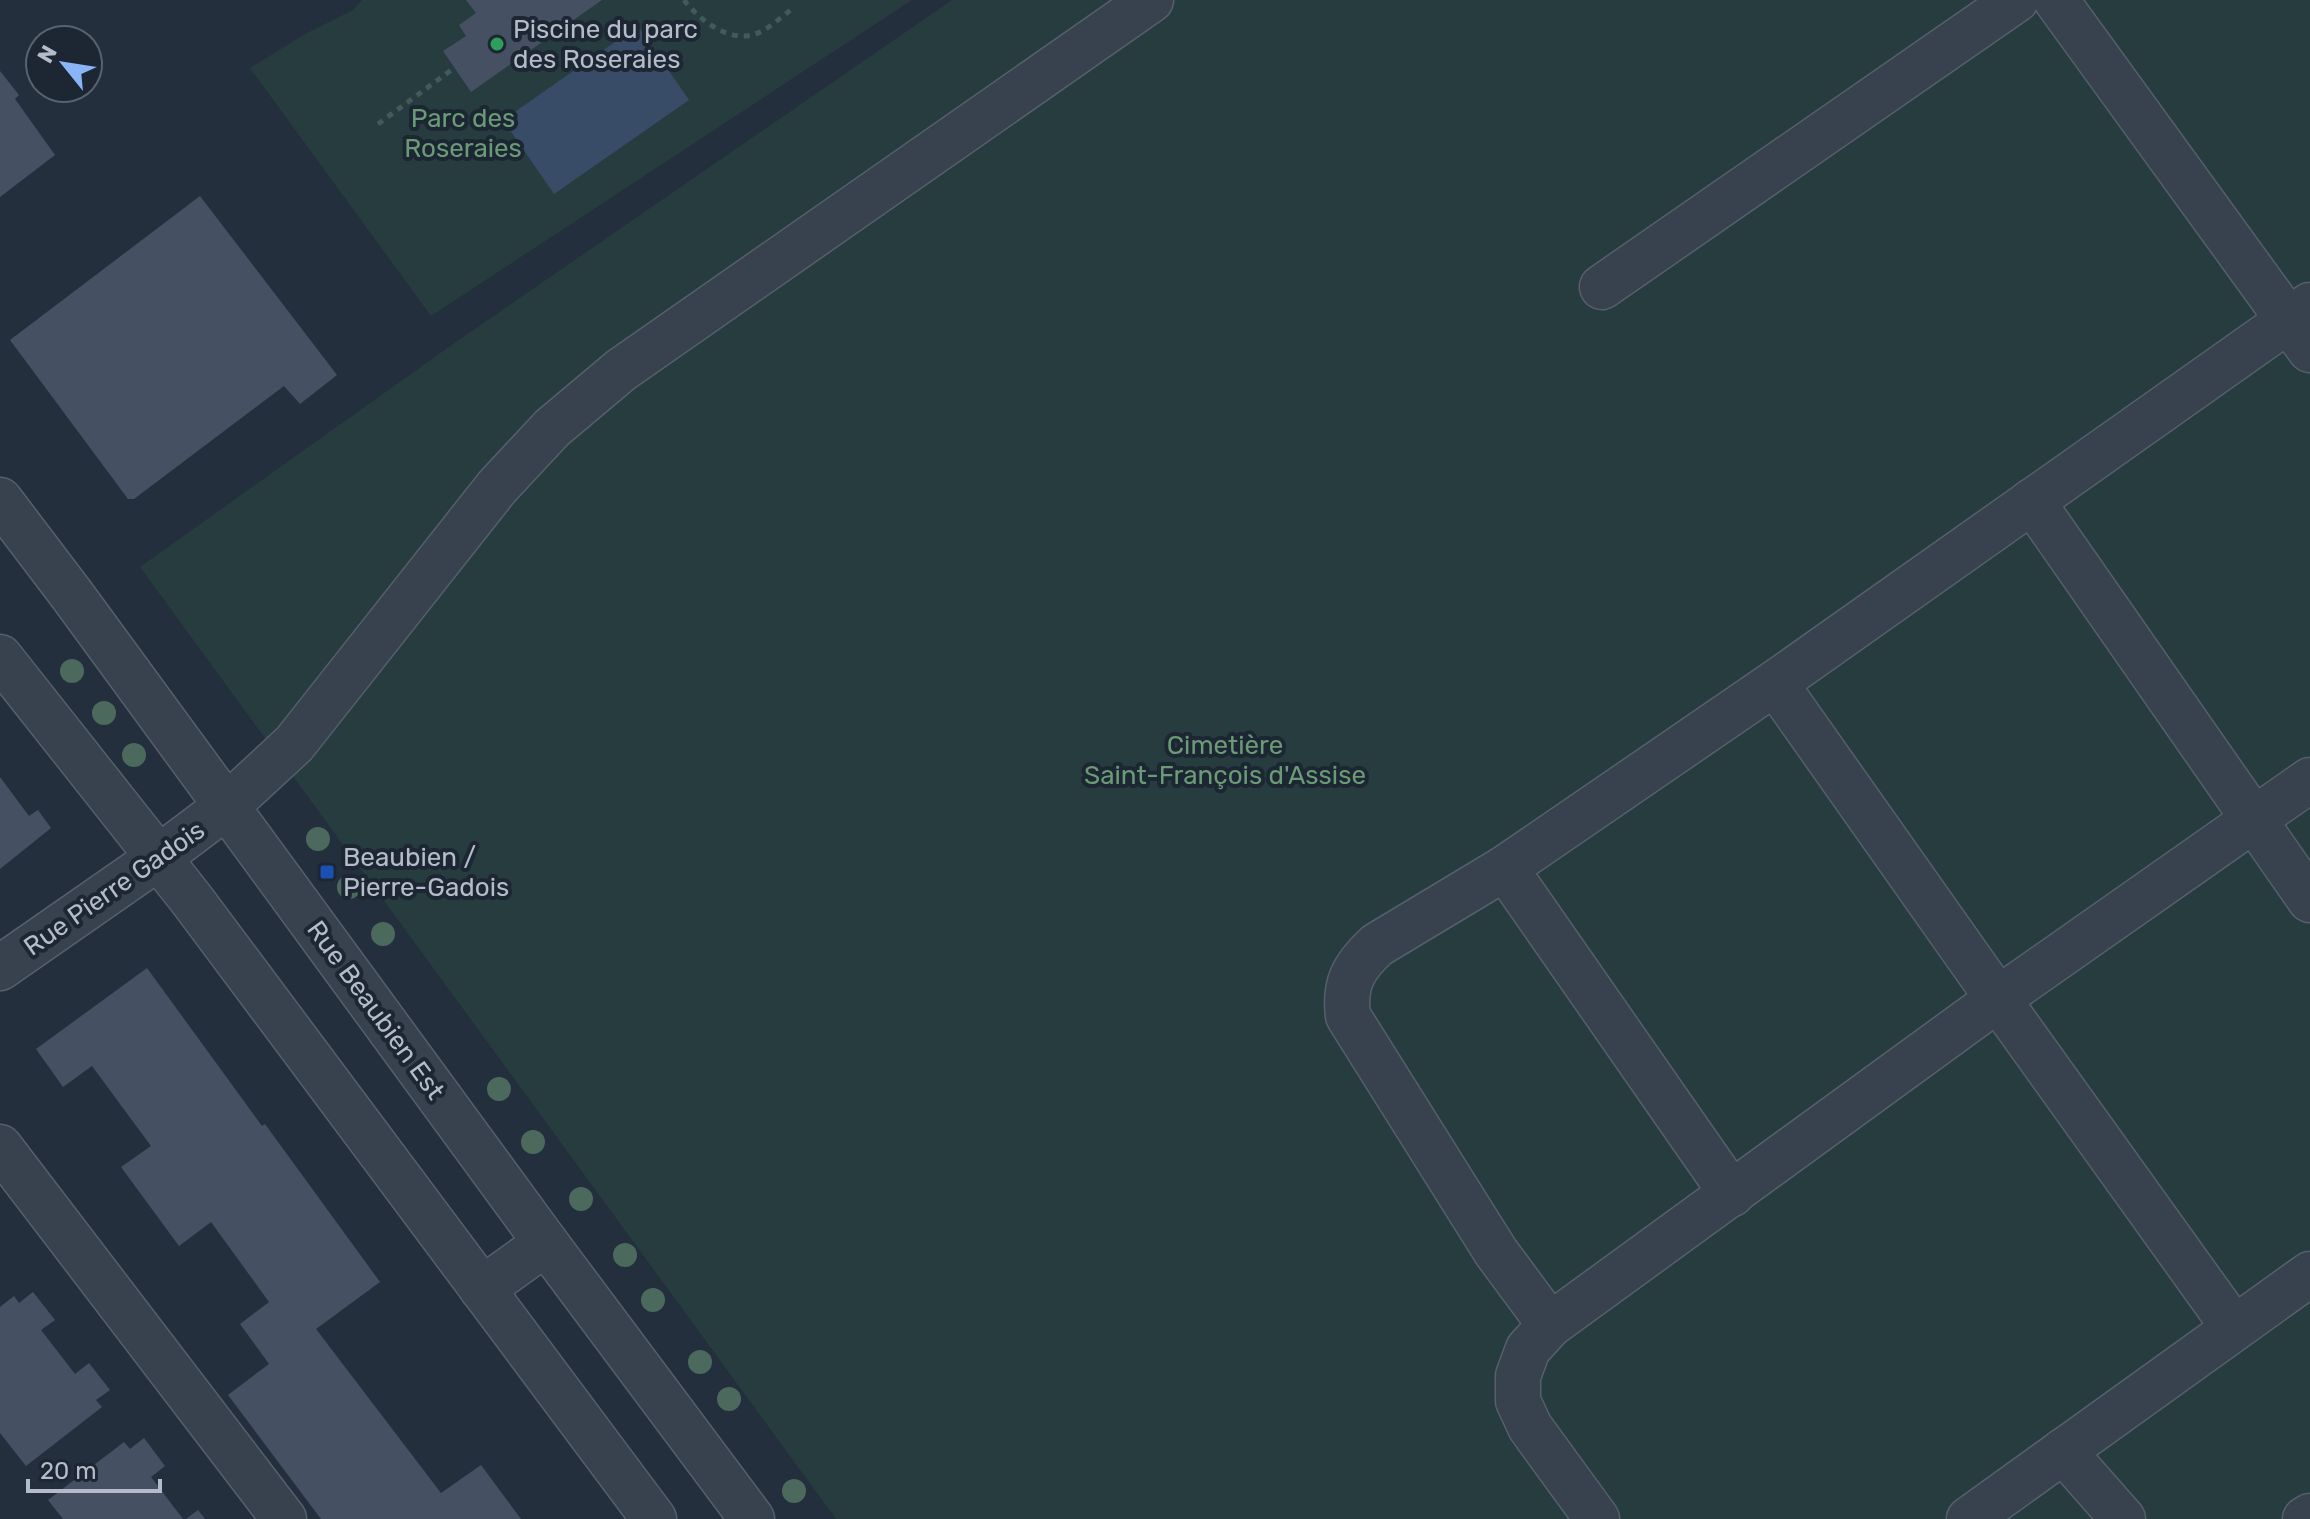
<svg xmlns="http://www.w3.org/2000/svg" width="2310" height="1519" font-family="Rubik,sans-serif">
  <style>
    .green { fill: #263c3f }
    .water { fill: #394c67 }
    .building { fill: #455162 }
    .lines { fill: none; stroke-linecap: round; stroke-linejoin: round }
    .minor-casing { stroke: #565f6c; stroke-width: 47 }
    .path { stroke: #44595c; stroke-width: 5; stroke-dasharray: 6 6; stroke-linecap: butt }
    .minor { stroke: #38414e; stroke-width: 44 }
    .tree { fill: #4b6a5d }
    .leisure-dot { fill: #2e9e5b; stroke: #1d2633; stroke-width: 3 }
    .transit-dot { fill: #1a4fb4; stroke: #1d2633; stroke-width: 3 }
    .labels { text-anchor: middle; stroke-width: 8; stroke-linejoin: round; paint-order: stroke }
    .poi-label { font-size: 26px; fill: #b4bcc9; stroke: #1d2633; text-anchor: start }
    .park-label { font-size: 26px; fill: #6b9a76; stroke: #1d2633 }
    .street-label { font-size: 26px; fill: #b4bcc9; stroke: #1d2633 }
  </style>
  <rect width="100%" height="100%" fill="#242f3e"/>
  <!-- green -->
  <g class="green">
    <polygon points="362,0 912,0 431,316 250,68 305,34 353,10"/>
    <polygon points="952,0 2310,0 2310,1519 836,1519 140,567 453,344"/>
  </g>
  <!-- water -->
  <polygon class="water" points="638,26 689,100 554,194 503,120"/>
  <!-- building -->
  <g class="building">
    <polygon points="466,0 602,0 471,92 443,51 466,36 459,25 476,13"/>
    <polygon points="0,71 19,95 15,99 55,155 0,197"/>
    <polygon points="200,196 337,375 300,404 284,386 134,499 128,499 10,340"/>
    <polygon points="0,777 29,816 38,810 51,828 0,869"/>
    <polygon points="147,968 262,1126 265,1124 380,1282 316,1329 441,1493 481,1465 521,1519 321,1519 228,1395 269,1364 240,1324 269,1302 211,1222 179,1246 121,1167 151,1146 92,1066 63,1087 36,1049"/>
    <polygon points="33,1292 55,1320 41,1330 75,1374 89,1363 110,1390 96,1400 102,1407 26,1466 0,1433 0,1307 14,1296 19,1303"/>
    <polygon points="144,1438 165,1466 151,1477 183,1519 63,1519 48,1500 124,1442 130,1449"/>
    <polygon points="198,1510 205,1519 186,1519"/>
  </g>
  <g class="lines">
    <defs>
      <g id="minor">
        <polyline points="2056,0 2310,350"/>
        <polyline points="1602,287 2016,0"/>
        <polyline points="0,500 72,595 546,1243 752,1519"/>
        <polyline points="2032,501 2310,900"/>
        <polyline points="0,657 192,900 654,1519"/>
        <polyline points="1775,683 1998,999 2234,1328"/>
        <polyline points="1505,868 1732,1194"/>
        <polyline points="0,968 158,858 227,806 294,744 497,487 552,428 621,370 1151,0"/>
        <polyline points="0,1147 284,1519"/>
        <polyline points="482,1289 546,1243"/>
        <path d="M 1550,1325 L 1496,1252 L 1348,1016 C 1344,984 1353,967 1377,945 L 1505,868 L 1775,683 L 2310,305"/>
        <polyline points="2063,1451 2123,1519"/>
        <polyline points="1597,1519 1530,1427 1518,1401 1518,1376 1528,1349 1550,1325 1998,999 2310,780"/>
        <polyline points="1969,1519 2310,1274"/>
        <polyline points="2305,1519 2310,1516"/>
      </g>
    </defs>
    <!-- minor casing -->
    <use href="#minor" class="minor-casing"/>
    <!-- path -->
    <g class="path">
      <path d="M 684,0 C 700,21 733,46 760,32 C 771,27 781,17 791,10"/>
      <polyline points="378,124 454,68"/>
    </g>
    <!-- minor -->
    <use href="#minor" class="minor"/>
  </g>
  <!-- trees -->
  <g class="tree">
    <circle cx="72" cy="671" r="12"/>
    <circle cx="104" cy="713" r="12"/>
    <circle cx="134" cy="755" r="12"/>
    <circle cx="318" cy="839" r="12"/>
    <circle cx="349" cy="887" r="12"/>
    <circle cx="383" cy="934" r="12"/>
    <circle cx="499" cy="1089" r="12"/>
    <circle cx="533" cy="1142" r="12"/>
    <circle cx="581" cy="1199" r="12"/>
    <circle cx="625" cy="1255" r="12"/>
    <circle cx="653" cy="1300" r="12"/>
    <circle cx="700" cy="1362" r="12"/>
    <circle cx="729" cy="1399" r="12"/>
    <circle cx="794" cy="1491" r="12"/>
  </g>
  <!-- markers -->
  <circle class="leisure-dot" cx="497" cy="44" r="8"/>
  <rect class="transit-dot" x="319" y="864" width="16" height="16" rx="4"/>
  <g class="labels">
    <!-- poi labels -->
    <g class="poi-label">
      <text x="513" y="38">Piscine du parc<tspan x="513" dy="30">des Roseraies</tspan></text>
      <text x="343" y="866">Beaubien /<tspan x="343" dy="30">Pierre-Gadois</tspan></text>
    </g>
    <!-- park labels -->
    <g class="park-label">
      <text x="463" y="127">Parc des<tspan x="463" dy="30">Roseraies</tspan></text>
      <text x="1225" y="754">Cimetière<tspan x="1225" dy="30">Saint-François d'Assise</tspan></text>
    </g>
    <!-- street labels -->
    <g class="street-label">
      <text transform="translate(114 888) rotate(-35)" y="9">Rue Pierre Gadois</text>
      <text transform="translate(376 1010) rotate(54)" y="9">Rue Beaubien Est</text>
    </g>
  </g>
  <!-- north arrow -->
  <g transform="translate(64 64) rotate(300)"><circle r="38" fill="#1d2633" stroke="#59626f" stroke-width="2"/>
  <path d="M0-6L14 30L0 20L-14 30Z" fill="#8ab4f8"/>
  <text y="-12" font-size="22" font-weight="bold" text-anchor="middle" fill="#b4bcc9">N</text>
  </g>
  <!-- scale -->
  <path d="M28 1479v12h132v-12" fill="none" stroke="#b4bcc9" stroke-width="4"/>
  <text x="40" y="1479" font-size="24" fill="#b4bcc9" stroke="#1d2633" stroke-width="6" paint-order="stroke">20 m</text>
</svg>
